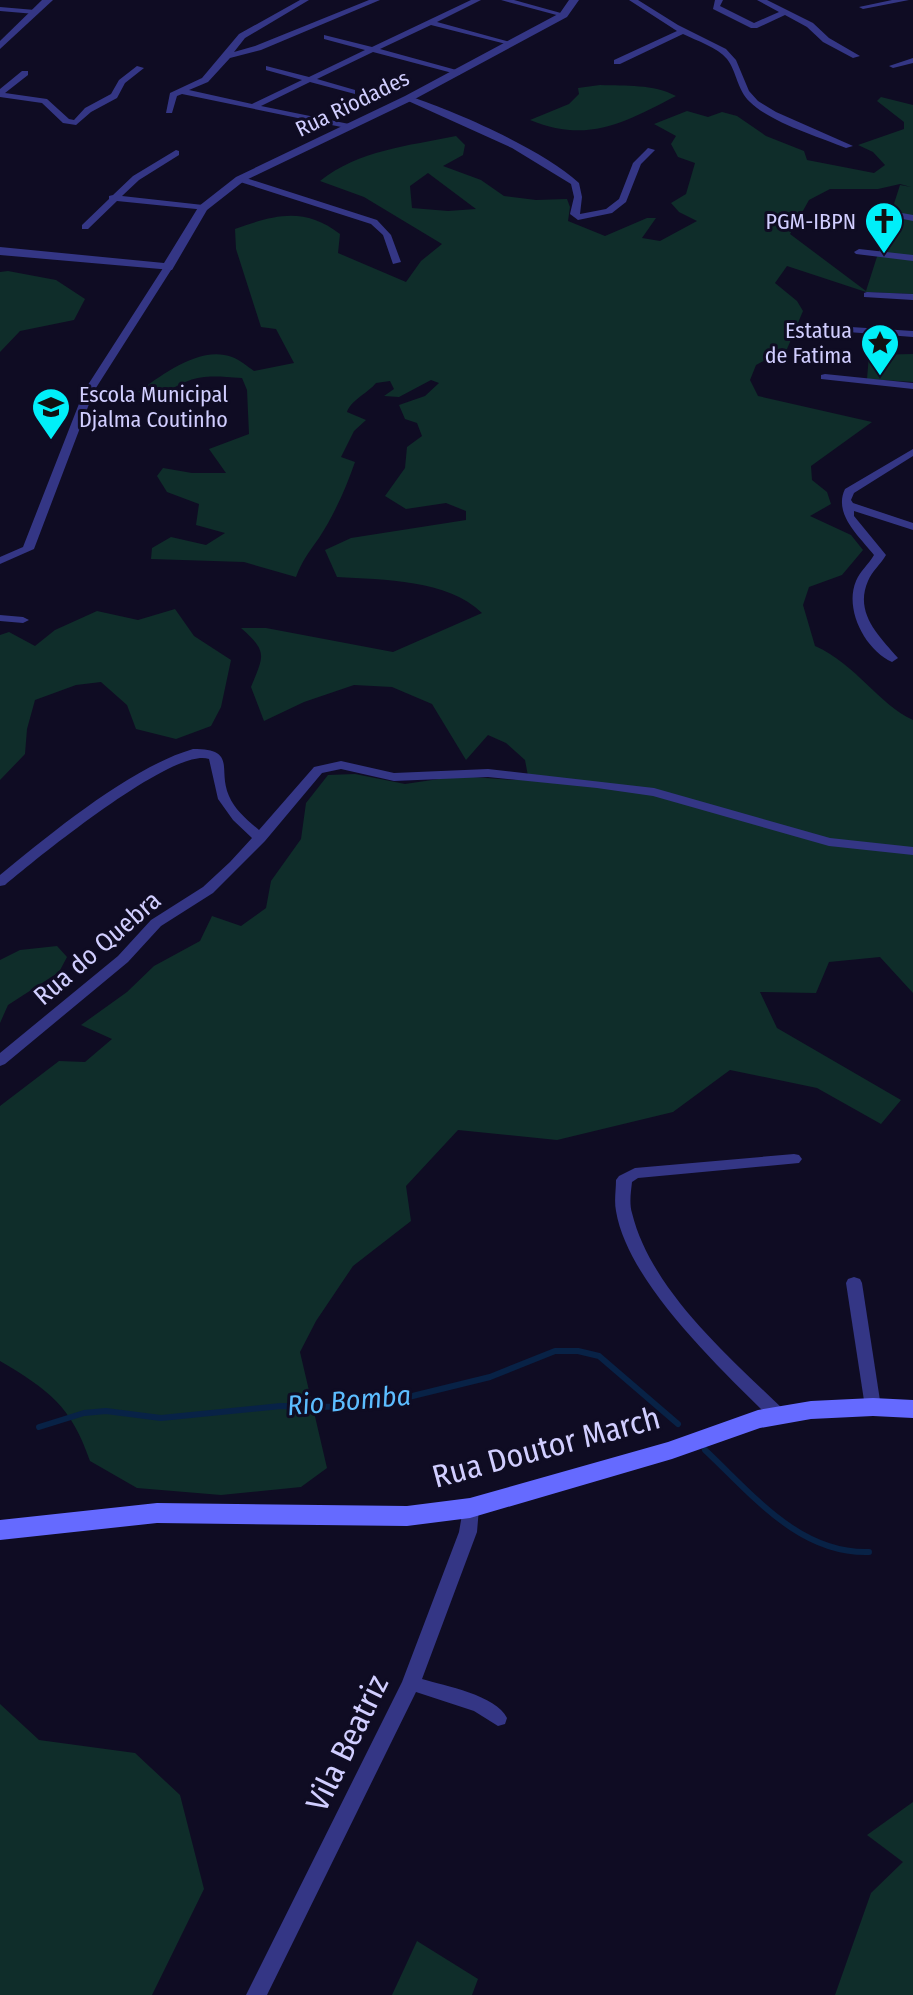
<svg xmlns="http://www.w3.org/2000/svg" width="913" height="1995" font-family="'Fira Sans Condensed',sans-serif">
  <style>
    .green { fill: #0f2d2a; fill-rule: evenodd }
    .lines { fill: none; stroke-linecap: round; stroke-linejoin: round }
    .stream { stroke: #082246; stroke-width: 6 }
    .minor { fill: #343685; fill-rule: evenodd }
    .tertiary { fill: #343685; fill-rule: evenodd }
    .secondary { fill: #656aff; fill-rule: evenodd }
    .labels { text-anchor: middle; stroke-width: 6; stroke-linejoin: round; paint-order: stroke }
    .far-street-label { font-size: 22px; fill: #d1ceff; stroke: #0f0c23 }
    .far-poi-label { font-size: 22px; fill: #d1ceff; stroke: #0f0c23; text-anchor: end }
    .street-label { font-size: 26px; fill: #d1ceff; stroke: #0f0c23 }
    .water-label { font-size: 28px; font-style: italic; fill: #5cbdff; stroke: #0f0c23 }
    .near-street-label { font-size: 32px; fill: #d1ceff; stroke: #0f0c23 }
  </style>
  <rect width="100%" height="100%" fill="#0f0c23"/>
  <!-- green -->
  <g class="green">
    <path d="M 600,85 C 626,86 653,84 676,96 C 625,122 589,144 530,120 L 569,104 L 579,94 L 578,88 Z"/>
    <path d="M 881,97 L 913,105 L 913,294 L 866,292 L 787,266 L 775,283 L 797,301 L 803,311 L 787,349 L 756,365 L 750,380 L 758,396 L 872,422 L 811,466 L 812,480 L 827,492 L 831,504 L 810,516 L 851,535 L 863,550 L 842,575 L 809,587 L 803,605 L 815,646 C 856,664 878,704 913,720 L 913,993 L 880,957 L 829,962 L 816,993 L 760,992 L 777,1028 L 901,1100 L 881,1124 L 817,1088 L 730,1070 L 673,1112 L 557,1140 L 458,1130 L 406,1186 L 411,1221 L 353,1266 L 316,1321 L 300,1352 L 327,1468 L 301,1487 L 221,1495 L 137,1488 L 90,1461 C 71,1406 49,1390 0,1361 L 0,1106 L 59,1061 L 85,1062 L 112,1039 L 81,1025 L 127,992 L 154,966 L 200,941 L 212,916 L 241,926 L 266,908 L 271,881 L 301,839 L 306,803 L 328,775 L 355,774 L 405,784 L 459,776 L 514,780 L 528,776 L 525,760 L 506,743 L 488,735 L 466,760 L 432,704 L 392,687 L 354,685 L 304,702 L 264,721 L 251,687 C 264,655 268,652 241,628 L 266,628 L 393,652 L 482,613 C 447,579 384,580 337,577 L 325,550 L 351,538 L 466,520 L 466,511 L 446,503 L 406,509 L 385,496 L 405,468 L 407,447 L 422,436 L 417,423 L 405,419 L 399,405 L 425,396 L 439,383 L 431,380 L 399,397 L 384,396 L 394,389 L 390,381 L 376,383 C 368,393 351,400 347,412 L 366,420 L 354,431 L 341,457 L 355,462 C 346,488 334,515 319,538 C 309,552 302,561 296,577 L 244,562 L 151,559 L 152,548 L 171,537 L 206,545 L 225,533 L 196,525 L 199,504 L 167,492 L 157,476 L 163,468 L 192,473 L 226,473 L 209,449 L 249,434 L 247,390 L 242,378 C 203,375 193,374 159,397 L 138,392 C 162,375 200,345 232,357 C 240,360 247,366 254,371 L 294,363 L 276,329 L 261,327 L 236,249 L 235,229 C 274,215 304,206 340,234 L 338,253 L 406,282 L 421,261 L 442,244 L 364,197 L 320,181 C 359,150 408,146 456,136 L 465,145 L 463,155 L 443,166 L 481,180 L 504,196 L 536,200 L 567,199 L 570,207 L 568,221 L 605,236 L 647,218 L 656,218 L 642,238 L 660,241 L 697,221 L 679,212 L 671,203 L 686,194 L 695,163 L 678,157 L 671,144 L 676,136 L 654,124 L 687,111 L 708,117 L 722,112 L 737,116 L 766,136 L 804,151 L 807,160 L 874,173 L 885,165 L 873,152 L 858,145 L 904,129 L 904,122 L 877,101 ZM 428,173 L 476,209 L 448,211 L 412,208 L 410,186 ZM 900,184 L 911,187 L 900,185 L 866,291 L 790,234 L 809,200 L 830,189 L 878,189 Z"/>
    <polygon points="8,271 56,280 85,299 74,320 20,331 0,352 0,272"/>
    <polygon points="913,354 913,382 867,379 869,355"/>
    <polygon points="175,609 194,636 231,660 221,707 211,726 176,739 136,729 127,705 101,682 76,685 35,700 27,729 25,754 0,780 0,635 9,632 35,646 55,630 97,611 138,620"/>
    <polygon points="57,946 67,957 59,972 8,1005 0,1023 0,960 20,950"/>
    <polygon points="0,1704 39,1740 135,1753 180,1795 204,1889 152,1995 0,1995"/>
    <polygon points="913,1802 913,1995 835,1995 871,1893 903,1862 867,1835"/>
    <polygon points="417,1941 478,1979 472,1995 392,1995"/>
  </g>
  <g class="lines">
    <!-- stream -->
    <g class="stream">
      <polyline points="39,1427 84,1413 106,1411 161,1418 281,1406 344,1407 388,1402 490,1377 555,1351 578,1351 599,1356 678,1424"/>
      <path d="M 705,1450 C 752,1494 799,1554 869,1552"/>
    </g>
    <!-- minor -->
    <g class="minor">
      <polygon points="300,0 309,0 245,38 234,52 255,46 369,0 380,0 261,50 230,58 208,82 189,90 252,104 302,80 266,70 266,66 309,77 365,50 324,39 324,35 372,47 471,0 481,0 437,22 514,43 510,45 431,25 380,49 460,71 460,75 373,52 317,79 355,90 355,94 310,82 261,106 354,125 355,127 351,129 182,94 177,96 172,113 166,113 170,93 202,78 239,34"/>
      <polygon points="501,0 514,0 568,15 564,17"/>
      <path d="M 629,0 L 638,0 L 678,25 L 726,49 L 736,60 L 749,91 L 758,101 L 776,112 L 853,146 L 846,148 C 819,137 770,122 750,102 C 737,90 737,72 727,59 C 717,47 697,41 683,34 L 620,64 L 614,64 L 614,60 L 677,31 Z"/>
      <polygon points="715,0 723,0 720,6 754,23 779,12 757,0 767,0 813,23 829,38 860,56 853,58 823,42 807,27 785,15 757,28 751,28 713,9"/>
      <polygon points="892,0 909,0 863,9 859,7"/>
      <polygon points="0,7 35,10 39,12 35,14 0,11"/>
      <polygon points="913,58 913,63 893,68 889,66"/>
      <polygon points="137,66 144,68 125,83 117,98 91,112 76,125 63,123 42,103 0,97 0,89 22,71 28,71 28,75 5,93 47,99 69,119 74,120 85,108 111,94 119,80"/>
      <path d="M 409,96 C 457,112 542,149 579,183 L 582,197 L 580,214 L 606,209 L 619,199 L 633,163 L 648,148 L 655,150 L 641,164 L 626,202 L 612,213 L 578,220 L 570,214 L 574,197 L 571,184 L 512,148 L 406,100 L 406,96 Z"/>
      <polygon points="176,150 179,151 179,155 139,180 122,196 203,205 206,206 206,210 117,201 88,229 82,229 82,225 109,199 109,196 113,195 133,176"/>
      <polygon points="240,176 377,220 391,235 401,262 393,264 383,235 371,224 237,181 236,179"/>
      <polygon points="891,211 913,215 913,221 888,216 888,212"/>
      <polygon points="859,249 913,255 913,261 856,254 854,252"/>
      <polygon points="165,265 173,267 94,391 34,549 0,564 0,557 23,547 84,391"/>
      <polygon points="867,292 913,294 913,300 864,297 864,293"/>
      <polygon points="851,327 913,331 913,337 848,332 846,330"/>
      <polygon points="825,374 913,383 913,389 821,379 821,375"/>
      <path d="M 913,449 L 913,456 L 854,493 L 851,500 L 853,503 L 913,523 L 913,530 L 854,511 L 854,516 L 886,555 C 881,564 872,571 868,581 C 854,613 879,636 898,658 L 892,662 C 865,650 844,609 856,581 C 860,571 869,564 874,555 C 859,536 833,514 845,489 Z"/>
      <polygon points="0,615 23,617 29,620 23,623 0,621"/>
      <path d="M 193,749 C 238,749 217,769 229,796 C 235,810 247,820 259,830 L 314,767 L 341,761 L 394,773 L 488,769 L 654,788 L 830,838 L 913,847 L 913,855 L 829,846 L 653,796 L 597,788 L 488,777 L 394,781 L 341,769 L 322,773 L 265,841 L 213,893 L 161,926 L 128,962 L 5,1064 L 0,1066 L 0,1053 L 118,956 L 151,920 L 203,887 L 230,862 L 252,838 L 233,820 L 218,799 L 209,759 C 174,746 36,859 5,885 L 0,886 L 0,875 C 50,834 131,767 193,749 Z"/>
      <path d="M 794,1154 L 799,1155 L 802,1159 L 799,1163 L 638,1178 L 632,1182 C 631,1192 629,1203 632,1213 C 651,1290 729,1357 784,1410 L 786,1415 L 784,1420 L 778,1421 L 772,1420 C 721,1369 628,1283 616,1211 C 614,1201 616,1190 616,1180 L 619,1176 L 635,1168 Z"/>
      <polygon points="854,1277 860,1279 862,1283 881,1407 879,1412 873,1413 867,1412 865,1407 846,1283 848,1279"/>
      <path d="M 470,1501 L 476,1503 L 479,1508 L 477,1532 L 422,1679 C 445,1686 496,1695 507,1718 L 505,1724 L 498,1726 L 474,1711 L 416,1692 L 267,1995 L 246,1995 L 402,1682 L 459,1532 L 464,1503 Z"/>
    </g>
    <!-- tertiary -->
    <g class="tertiary">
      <polygon points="42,0 53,0 0,49 0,41"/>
      <polygon points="569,0 579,0 567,17 413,100 244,181 207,210 172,270 0,255 0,247 164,263 199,206 236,177 405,96 560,13"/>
    </g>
    <!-- secondary -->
    <polygon class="secondary" points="873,1398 913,1400 913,1418 873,1416 811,1419 760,1428 672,1459 470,1518 407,1526 157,1523 0,1540 0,1520 157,1503 407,1506 470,1498 668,1442 758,1410 811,1401"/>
  </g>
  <!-- icons -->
  <defs>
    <symbol id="church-pin" viewBox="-11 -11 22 30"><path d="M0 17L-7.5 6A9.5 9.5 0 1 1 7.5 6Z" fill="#00eff9" stroke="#0f0c23"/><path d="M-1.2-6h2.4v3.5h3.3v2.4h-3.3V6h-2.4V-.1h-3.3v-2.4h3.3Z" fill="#111"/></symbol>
    <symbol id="sight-pin" viewBox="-11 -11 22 30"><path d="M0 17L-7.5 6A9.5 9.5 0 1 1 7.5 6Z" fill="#00eff9" stroke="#0f0c23"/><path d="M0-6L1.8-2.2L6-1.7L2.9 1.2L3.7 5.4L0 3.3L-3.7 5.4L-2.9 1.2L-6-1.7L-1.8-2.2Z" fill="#111"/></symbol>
    <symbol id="school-pin" viewBox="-11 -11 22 30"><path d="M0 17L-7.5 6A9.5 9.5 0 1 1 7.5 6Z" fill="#00eff9" stroke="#0f0c23"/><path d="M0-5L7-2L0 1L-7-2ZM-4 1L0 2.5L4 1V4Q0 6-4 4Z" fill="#111"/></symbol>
  </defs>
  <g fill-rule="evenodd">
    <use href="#church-pin" x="862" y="199" width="44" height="60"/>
    <use href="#sight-pin" x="858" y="321" width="44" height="60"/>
    <use href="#school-pin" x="29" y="385" width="44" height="60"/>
  </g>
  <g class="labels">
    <!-- far-street labels -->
    <g class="far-street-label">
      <text transform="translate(352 103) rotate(-26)" y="8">Rua Riodades</text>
    </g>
    <!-- far-poi labels -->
    <g class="far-poi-label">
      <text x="856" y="229">PGM-IBPN</text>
      <text x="852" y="338">Estatua<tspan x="852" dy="25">de Fatima</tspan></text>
      <text x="79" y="402" text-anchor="start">Escola Municipal<tspan x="79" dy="25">Djalma Coutinho</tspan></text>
    </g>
    <!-- street labels -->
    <g class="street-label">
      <text transform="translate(97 948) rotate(-41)" y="9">Rua do Quebra</text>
    </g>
    <!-- water labels -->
    <g class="water-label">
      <text transform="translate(349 1400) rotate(-5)" y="10">Rio Bomba</text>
    </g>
    <!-- near-street labels -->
    <g class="near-street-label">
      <text transform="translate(546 1447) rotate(-15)" y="11">Rua Doutor March</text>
      <text transform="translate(347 1743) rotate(-64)" y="11">Vila Beatriz</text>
    </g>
  </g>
</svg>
